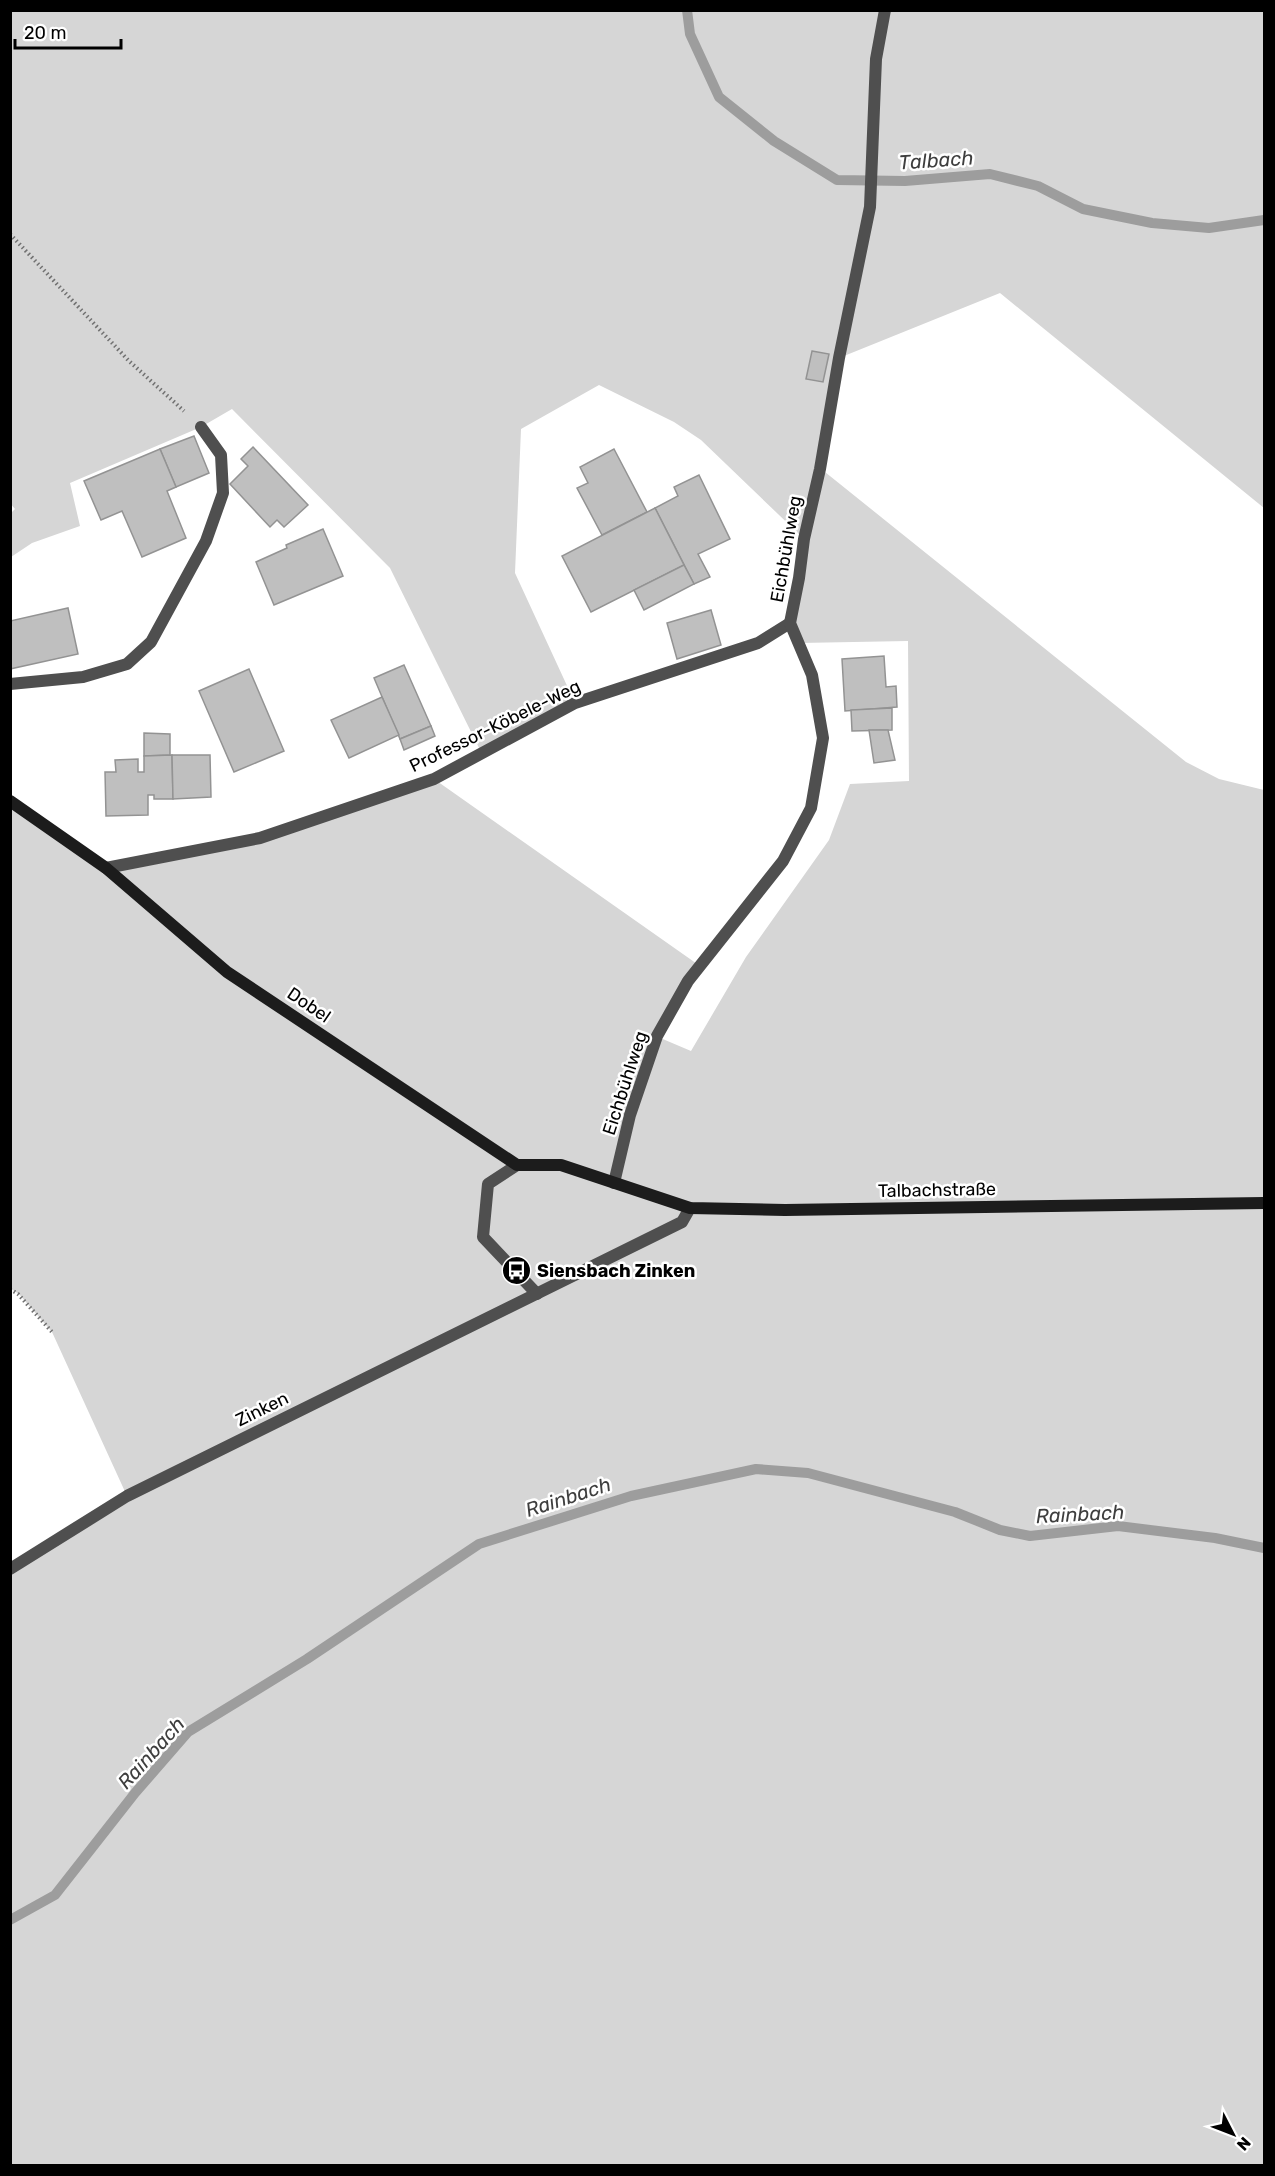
<svg xmlns="http://www.w3.org/2000/svg" width="1275" height="2176" font-family="Rubik,sans-serif">
  <style>
    .green { fill: #d6d6d6 }
    .lines { fill: none; stroke-linecap: round; stroke-linejoin: round }
    .stream { stroke: #9d9d9d; stroke-width: 10 }
    .building { fill: #bfbfbf; stroke: #939393; stroke-width: 1.5 }
    .path { stroke: #717171; stroke-width: 4; stroke-dasharray: 1.5 3; stroke-linecap: butt }
    .street { stroke: #4f4f4f; stroke-width: 12 }
    .secondary { stroke: #1c1c1c; stroke-width: 12 }
    .labels { text-anchor: middle; stroke-width: 5; stroke-linejoin: round; paint-order: stroke }
    .street-label { font-size: 18px; fill: #000; stroke: #fff }
    .poi-label { font-size: 18px; font-weight: bold; fill: #000; stroke: #fff; text-anchor: start }
    .water-label { font-size: 20px; font-style: italic; fill: #3e3e3e; stroke: #fff }
  </style>
  <rect width="100%" height="100%" fill="#fff"/>
  <!-- green -->
  <polygon class="green" points="11,11 1264,11 1264,508 1000,293 839,358 820,468 1186,762 1219,779 1264,790 1264,2165 11,2165 11,1569 127,1496 52,1332 19,1294 11,1289 11,801 106,868 260,838 434,779 700,966 658,1037 691,1051 746,957 829,840 850,784 909,781 908,641 799,643 790,623 804,539 701,440 674,422 599,385 521,429 515,573 575,703 482,754 390,568 232,409 201,427 70,483 80,526 32,543 11,557 11,513 15,509 10,503"/>
  <g class="lines">
    <!-- stream -->
    <g class="stream">
      <polyline points="687,10 690,34 719,97 774,141 837,180 905,181 990,174 1038,186 1083,209 1152,223 1209,228 1264,220"/>
      <polyline points="10,1920 55,1895 135,1793 188,1732 307,1659 479,1544 631,1496 756,1469 808,1473 955,1512 1000,1530 1030,1536 1118,1526 1215,1538 1264,1548"/>
    </g>
  </g>
  <!-- building -->
  <g class="building">
    <polygon points="812,351 829,354 823,382 806,379"/>
    <polygon points="194,436 209,473 176,487 160,449"/>
    <polygon points="253,447 308,505 284,527 277,520 270,527 230,484 248,466 241,459"/>
    <polygon points="160,449 176,487 167,491 186,538 142,557 122,511 101,520 84,481"/>
    <polygon points="614,449 647,512 602,535 577,488 588,483 580,467"/>
    <polygon points="699,475 730,539 698,554 710,577 694,584 655,508 678,496 674,487"/>
    <polygon points="655,508 684,565 591,612 562,556"/>
    <polygon points="323,529 343,576 274,605 256,562 287,548 286,545"/>
    <polygon points="684,565 694,584 644,610 634,590"/>
    <polygon points="68,608 78,654 10,669 10,621"/>
    <polygon points="711,610 721,645 677,659 667,623"/>
    <polygon points="884,656 886,687 896,686 897,707 845,711 842,659"/>
    <polygon points="404,665 431,726 400,739 374,678"/>
    <polygon points="249,669 284,751 234,772 199,691"/>
    <polygon points="382,697 399,735 349,758 331,720"/>
    <polygon points="892,708 892,730 852,731 851,710"/>
    <polygon points="431,726 435,736 404,750 400,739"/>
    <polygon points="869,730 888,730 895,760 874,763"/>
    <polygon points="144,733 170,734 170,755 144,756"/>
    <polygon points="172,755 173,799 154,799 154,795 148,795 148,815 106,816 105,772 116,772 115,760 138,759 138,772 144,772 144,756"/>
    <polygon points="172,755 210,755 211,797 173,799"/>
  </g>
  <g class="lines">
    <!-- path -->
    <g class="path">
      <polyline points="10,234 129,361 184,411"/>
      <polyline points="10,1289 18,1294 52,1332"/>
    </g>
    <!-- street -->
    <g class="street">
      <polyline points="10,684 83,677 127,664 151,642 206,541 223,493 221,455 201,427"/>
      <polyline points="106,868 260,838 434,779 575,703 758,643 790,623"/>
      <polyline points="517,1165 488,1184 483,1237 537,1294"/>
      <polyline points="614,1183 630,1115 657,1036 688,981 783,861 811,808 823,738 812,675 790,623 799,578 804,539 820,469 839,358 870,207 876,59 885,10"/>
      <polyline points="10,1569 127,1496 682,1222 690,1208"/>
    </g>
    <!-- secondary -->
    <polyline class="secondary" points="10,801 106,868 227,972 517,1165 561,1165 690,1208 785,1210 1264,1203"/>
  </g>
  <!-- icons -->
  <defs>
    <symbol id="bus-disc" viewBox="-11 -11 22 22"><circle r="9.5" fill="#000" stroke="#fff"/><path d="M-5-6H5V4H4V6H2V4H-2V6H-4V4H-5ZM-3.5-4V0h7V-4ZM-3.5 1.2v1.5H-2V1.2ZM2 1.2v1.5H3.5V1.2Z" fill="#fff"/></symbol>
  </defs>
  <g fill-rule="evenodd">
    <use href="#bus-disc" x="500" y="1254" width="33" height="33"/>
  </g>
  <g class="labels">
    <!-- street labels -->
    <g class="street-label">
      <text transform="translate(786 549) rotate(-80)" y="6">Eichbühlweg</text>
      <text transform="translate(495 726) rotate(-26)" y="6">Professor-Köbele-Weg</text>
      <text transform="translate(309 1005) rotate(34)" y="6">Dobel</text>
      <text transform="translate(625 1083) rotate(-72)" y="6">Eichbühlweg</text>
      <text transform="translate(937 1190) rotate(-1)" y="6">Talbachstraße</text>
      <text transform="translate(262 1409) rotate(-26)" y="6">Zinken</text>
    </g>
    <!-- poi labels -->
    <g class="poi-label">
      <text x="537" y="1277">Siensbach Zinken</text>
    </g>
    <!-- water labels -->
    <g class="water-label">
      <text transform="translate(936 160) rotate(-4)" y="7">Talbach</text>
      <text transform="translate(568 1497) rotate(-18)" y="7">Rainbach</text>
      <text transform="translate(1080 1514) rotate(-3)" y="7">Rainbach</text>
      <text transform="translate(151 1753) rotate(-48)" y="7">Rainbach</text>
    </g>
  </g>
  <!-- border -->
  <rect width="1275" height="2176" fill="none" stroke="#000000" stroke-width="24"/>
  <!-- north arrow -->
  <g transform="translate(1233 2134) rotate(132)" stroke="#ffffff" stroke-width="4.5" paint-order="stroke">
  <path d="M0-4.5L10 22L0 15L-10 22Z" fill="#000000"/>
  <text y="-9" font-size="16" font-weight="bold" text-anchor="middle" fill="#000000">N</text>
  </g>
  <!-- scale -->
  <path d="M15 39v9h106v-9" fill="none" stroke="#000000" stroke-width="3"/>
  <text x="24" y="39" font-size="18" fill="#000000" stroke="#ffffff" stroke-width="4.5" paint-order="stroke">20 m</text>
</svg>
